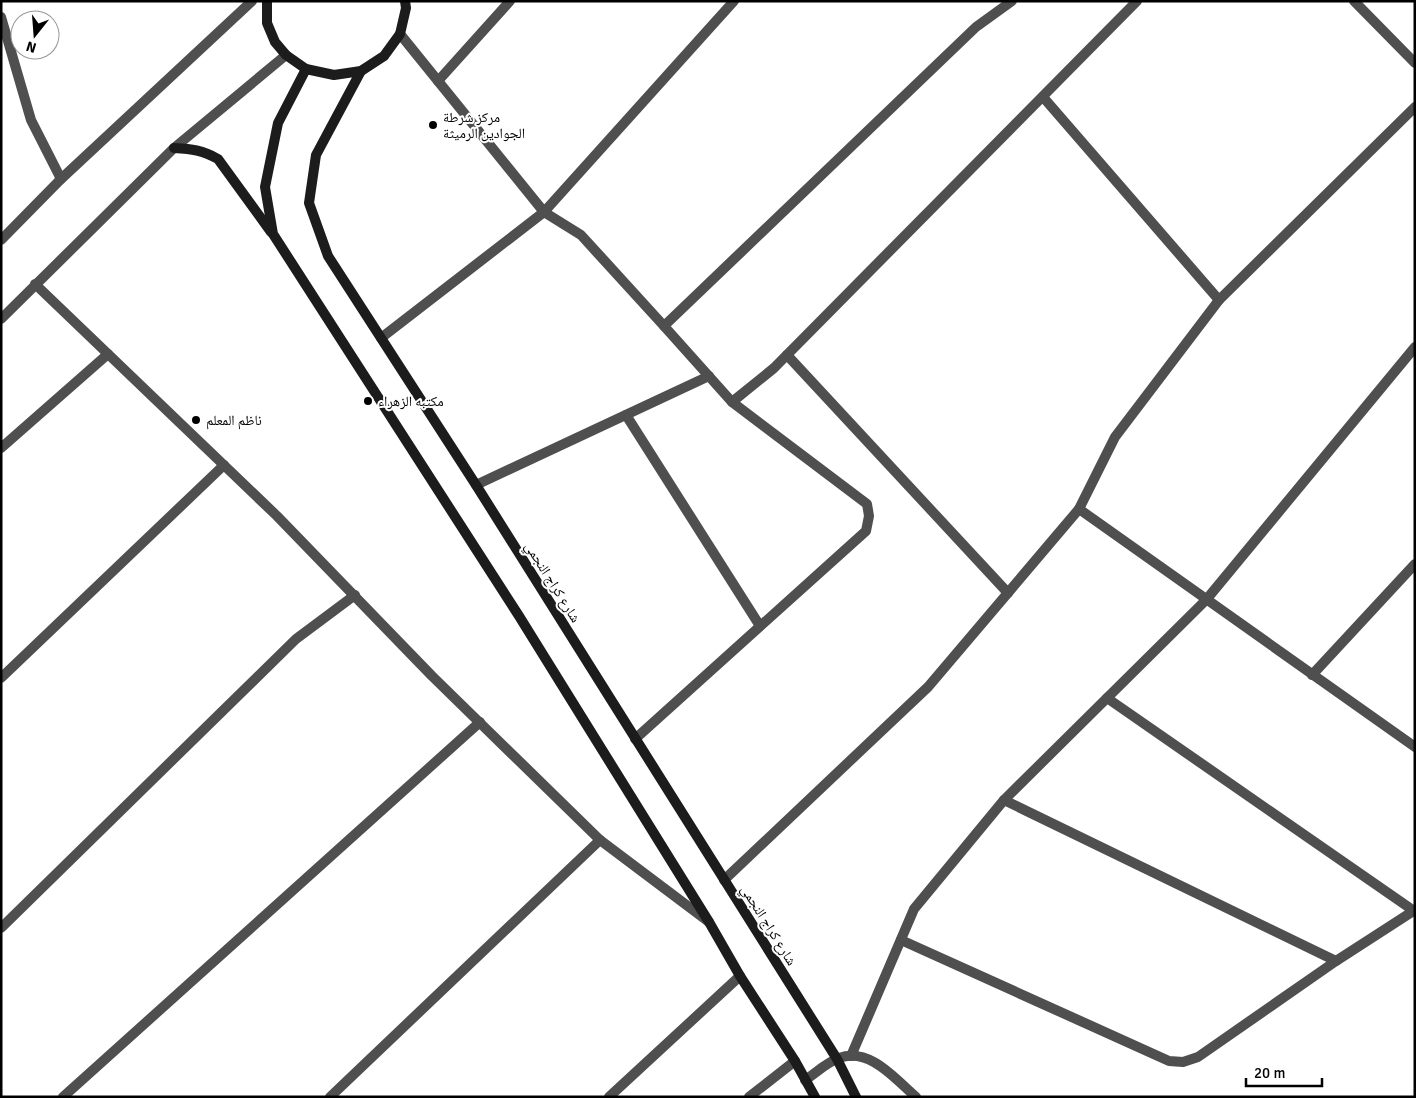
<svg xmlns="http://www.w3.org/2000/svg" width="1416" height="1098" font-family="Signika,'Noto Naskh Arabic',sans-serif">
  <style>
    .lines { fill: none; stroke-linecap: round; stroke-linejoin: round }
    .minor { stroke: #4f4f4f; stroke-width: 10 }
    .tertiary { stroke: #4f4f4f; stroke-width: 10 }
    .secondary { stroke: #1c1c1c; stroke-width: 10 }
    .poi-dot { fill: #000; stroke: #fff; stroke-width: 2 }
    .labels { text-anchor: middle; stroke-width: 4; stroke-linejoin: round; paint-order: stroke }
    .poi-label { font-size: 14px; fill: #000; stroke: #fff; text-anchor: start }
    .street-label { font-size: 14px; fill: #000; stroke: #fff }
  </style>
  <rect width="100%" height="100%" fill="#fff"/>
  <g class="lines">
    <!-- minor -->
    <g class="minor">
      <polyline points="1354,1 1415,63"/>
      <polyline points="1,17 31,120 61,179"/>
      <polyline points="400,34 544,212 581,235 664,326 976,27 1012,1"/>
      <polyline points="438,81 510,1"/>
      <polyline points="1043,97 1219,300"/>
      <polyline points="35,284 277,516 432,676 600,840 709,922"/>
      <polyline points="664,326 732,402"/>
      <polyline points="381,338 544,212 734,1"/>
      <polyline points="787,355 1008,593"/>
      <polyline points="626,415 760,626"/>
      <polyline points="1,448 108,354"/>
      <polyline points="476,485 709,376"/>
      <polyline points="1079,509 1415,747"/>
      <polyline points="1312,675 1415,564"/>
      <polyline points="1,678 224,465"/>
      <polyline points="1107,698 1414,911"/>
      <polyline points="635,739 866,531 869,516 867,504 732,402 774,368 1137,1"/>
      <polyline points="1004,800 1336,961"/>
      <polyline points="724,880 928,687 1079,509 1115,437 1219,300 1415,107"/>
      <polyline points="1,928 296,639 355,595"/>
      <polyline points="901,940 1169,1061 1183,1062 1198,1057 1336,961 1415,910"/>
      <polyline points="851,1056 914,909 1004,800 1206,600 1415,347"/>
      <path d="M 805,1080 C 816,1073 827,1062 839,1058 C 870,1047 895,1079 916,1097"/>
      <polyline points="63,1097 480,722"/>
      <polyline points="330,1097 600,840"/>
      <polyline points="609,1097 740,976"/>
      <polyline points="749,1097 795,1061"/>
    </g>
    <!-- tertiary -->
    <g class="tertiary">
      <polyline points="1,240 61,179 252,1"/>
      <polyline points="1,319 174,148 286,55"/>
    </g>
    <!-- secondary -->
    <g class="secondary">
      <polyline points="267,1 267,23 275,42 286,55 306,69 334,75 361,71 384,56 400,34 406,8 405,1"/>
      <polyline points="306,69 278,123 265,187 273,234 519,616 709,922 740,976 795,1061 815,1097"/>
      <polyline points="361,71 316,155 309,203 328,256 476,485 837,1059 856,1097"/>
      <path d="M 174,148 C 192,149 202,150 218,159 L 271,232"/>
    </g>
  </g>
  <!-- markers -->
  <g class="poi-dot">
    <circle cx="433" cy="125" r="5"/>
    <circle cx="368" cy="401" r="5"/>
    <circle cx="196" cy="420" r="5"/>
  </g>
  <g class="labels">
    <!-- poi labels -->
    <g class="poi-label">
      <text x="443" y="122">مركز شرطة<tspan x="443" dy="16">الجوادين الرميثة</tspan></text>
      <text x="378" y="406">مكتبه الزهراء</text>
      <text x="206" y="425">ناظم المعلم</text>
    </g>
    <!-- street labels -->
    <g class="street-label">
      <text transform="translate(553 582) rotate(58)" y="5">شارع كراج النجمي</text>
      <text transform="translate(769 925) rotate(58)" y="5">شارع كراج النجمي</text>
    </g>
  </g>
  <!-- border -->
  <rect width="1416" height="1098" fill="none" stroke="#000000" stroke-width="5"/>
  <!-- north arrow -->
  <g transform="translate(35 35) rotate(197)"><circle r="24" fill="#ffffff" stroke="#999999"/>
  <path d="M0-4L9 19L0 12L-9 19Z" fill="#000000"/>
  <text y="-8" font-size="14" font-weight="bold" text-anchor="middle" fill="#000000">N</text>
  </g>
  <!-- scale -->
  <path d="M1246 1078v8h76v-8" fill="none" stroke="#000000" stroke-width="2.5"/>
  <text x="1254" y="1078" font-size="15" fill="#000000" stroke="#ffffff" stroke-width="4" paint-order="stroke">20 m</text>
</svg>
